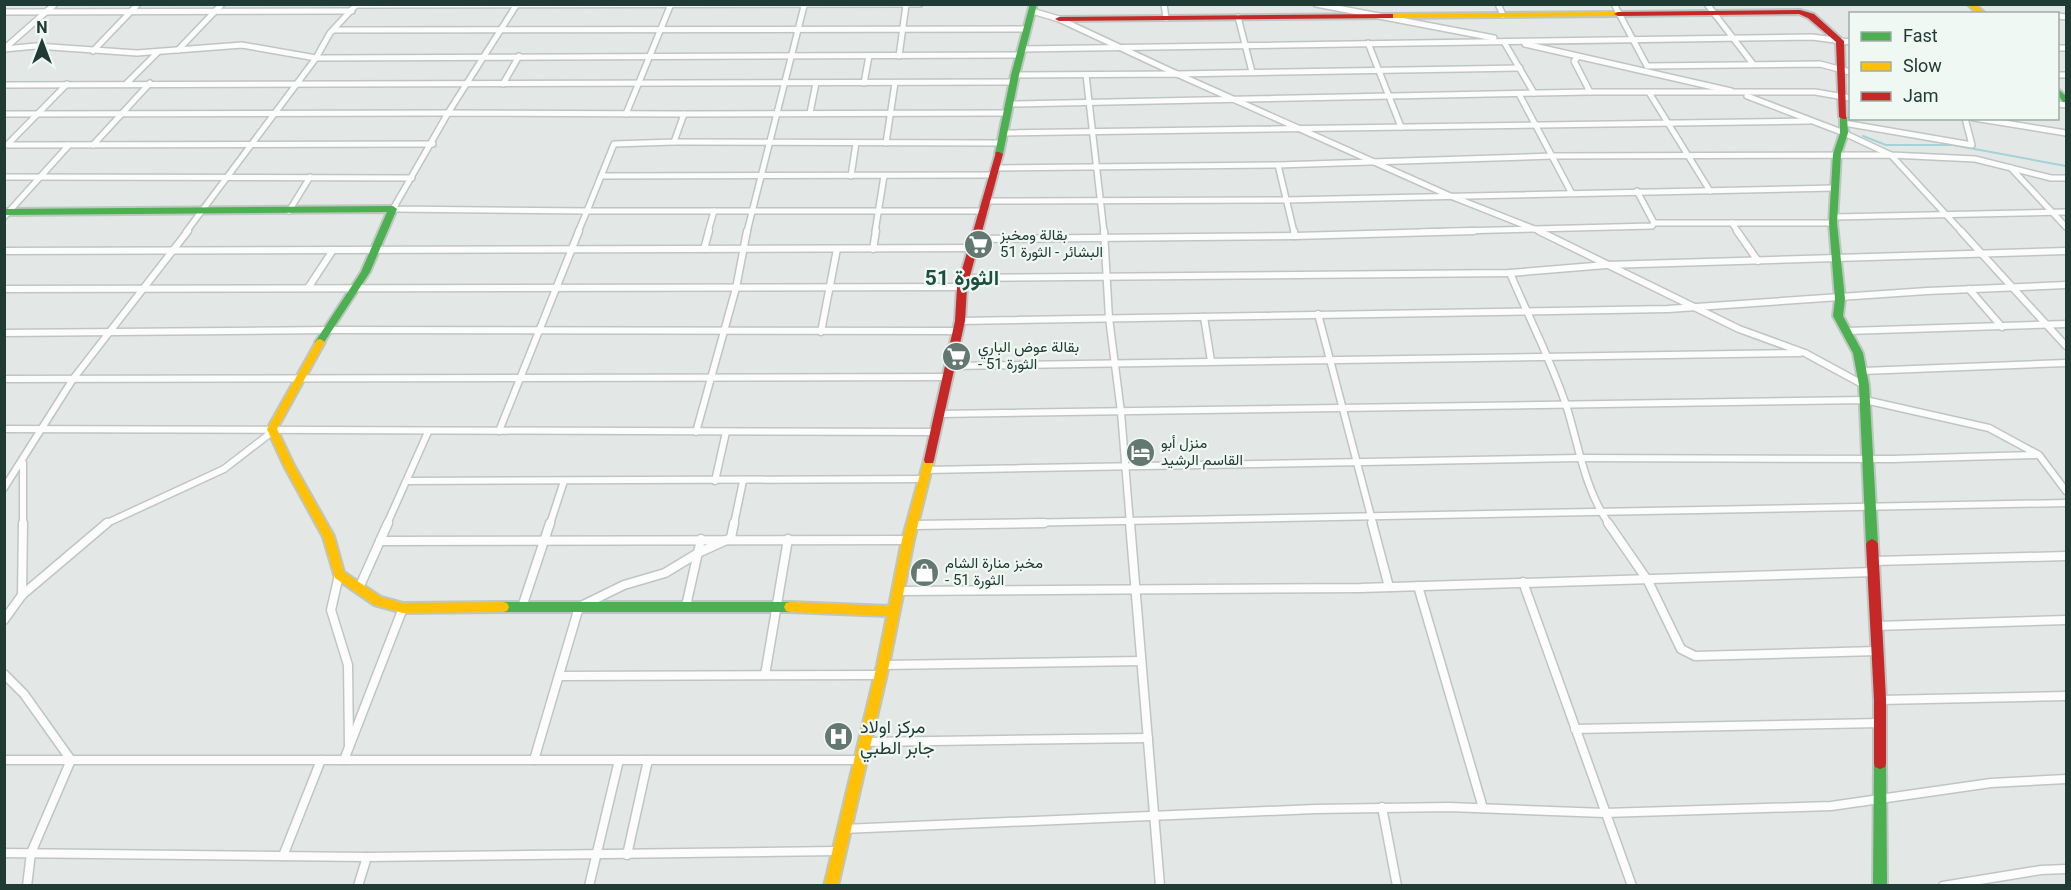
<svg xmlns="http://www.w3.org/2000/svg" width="2071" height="890" font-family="Roboto,Vazirmatn,sans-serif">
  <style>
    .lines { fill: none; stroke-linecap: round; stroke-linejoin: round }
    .stream { stroke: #a3d2d7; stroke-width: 2 }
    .street-far2-casing { stroke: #c0c5c3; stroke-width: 8 }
    .street-far1-casing { stroke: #c0c5c3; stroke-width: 9 }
    .street-casing { stroke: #c0c5c3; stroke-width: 11 }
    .fast-casing { stroke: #bec6c3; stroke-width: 4 }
    .slow-casing { stroke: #bec6c3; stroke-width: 4 }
    .jam-casing { stroke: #bec6c3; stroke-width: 4 }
    .street-far2 { stroke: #fbfcfb; stroke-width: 5 }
    .street-far1 { stroke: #fbfcfb; stroke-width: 6 }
    .street { stroke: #fbfcfb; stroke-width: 8 }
    .fast { fill: #4caf50; fill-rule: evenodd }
    .slow { fill: #ffc107; fill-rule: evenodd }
    .jam { fill: #c62828; fill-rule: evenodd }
    .labels { text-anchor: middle; stroke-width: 4.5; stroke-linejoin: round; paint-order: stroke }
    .poi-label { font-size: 15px; fill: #203b33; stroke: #f0f8f4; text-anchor: start }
    .near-poi-label { font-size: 18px; fill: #203b33; stroke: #f0f8f4; text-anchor: start }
    .district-label { font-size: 21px; font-weight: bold; fill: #1c4e40; stroke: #f0f8f4 }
  </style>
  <rect width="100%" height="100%" fill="#e3e8e6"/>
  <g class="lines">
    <!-- stream -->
    <polyline class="stream" points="1863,136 1886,145 1953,145 2066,166"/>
    <defs>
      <g id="street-far2">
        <polyline points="1164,4 1166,18"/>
        <polyline points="1316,4 1494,38"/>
        <polyline points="1498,4 1503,15"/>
        <polyline points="1614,4 1647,66 1820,64 1850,72"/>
        <polyline points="1707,4 1753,64"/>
        <polyline points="356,5 920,4"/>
        <polyline points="1032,11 1059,19 1177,74 1520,68"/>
        <polyline points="4,12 352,11"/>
        <polyline points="2058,16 2066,17"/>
        <polyline points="1238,17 1252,72"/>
        <polyline points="333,30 1026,29"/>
        <polyline points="1504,42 1534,93"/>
        <polyline points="1368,43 1401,127"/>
        <polyline points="1525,44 1731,91"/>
        <polyline points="5,48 55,4"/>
        <polyline points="2058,48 2066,48"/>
        <polyline points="4,49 36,46 137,53 242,45 316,58 1020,55"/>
        <polyline points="1022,49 1812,37 1850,42"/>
        <polyline points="178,50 222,4"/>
        <polyline points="93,51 138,4"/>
        <polyline points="899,56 906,5"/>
        <polyline points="1578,57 1574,61 1590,92"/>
        <polyline points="1015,75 1177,74 1448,195 1542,232"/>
        <polyline points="1086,75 1104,232"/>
        <polyline points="2058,75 2066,75"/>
        <polyline points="127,83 158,52"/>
        <polyline points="864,83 869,56"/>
        <polyline points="67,84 7,145 433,144"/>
        <polyline points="503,84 519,56"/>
        <polyline points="4,85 1014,82"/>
        <polyline points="1519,94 1571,192"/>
        <polyline points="1650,94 1710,191"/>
        <polyline points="1747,96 1844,133 1891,155 1975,159 2051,178 2066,178"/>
        <polyline points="1010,104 1590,92 1815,92 1850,98"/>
        <polyline points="2058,104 2066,105"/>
        <polygon points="448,113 684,114 674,142 614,144 587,211 393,209"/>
        <polyline points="448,113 517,4"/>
        <polyline points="810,113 816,83"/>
        <polyline points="4,114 448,113"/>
        <polyline points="626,114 671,4"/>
        <polyline points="684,114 1008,113"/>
        <polyline points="1974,118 2066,133"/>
        <polyline points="1844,123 1972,145 1965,118"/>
        <polyline points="1002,133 1810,121"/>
        <polyline points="674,142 1000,143"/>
        <polyline points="886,143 895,83"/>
        <polyline points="93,145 150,83"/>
        <polyline points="1278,165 1294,232"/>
        <polyline points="995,168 1278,165 1553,156 1891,155 1962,232"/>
        <polyline points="2011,168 2066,227"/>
        <polyline points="601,176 995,175"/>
        <polyline points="851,176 856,143"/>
        <polyline points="4,177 412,178"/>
        <polyline points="987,201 1286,200 1834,188"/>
        <polyline points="289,211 310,177"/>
        <polyline points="4,217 69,145"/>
        <polyline points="1834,217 2066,212"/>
        <polyline points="1654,223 1833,223"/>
        <polyline points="1732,223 1738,232"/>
        <polyline points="186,232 316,58 330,33 357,4"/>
        <polyline points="578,232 587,211 985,211"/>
        <polyline points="708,232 714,211"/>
        <polyline points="747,232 804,6"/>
        <polyline points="875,232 884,176"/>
        <polyline points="1421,232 1652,226 1654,223 1637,191"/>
      </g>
      <g id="street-far1">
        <polyline points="1104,231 1109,318 1121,412 1130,524"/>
        <polyline points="1294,231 1295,236"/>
        <polyline points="1539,231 1739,329 1805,353 1864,385"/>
        <polyline points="1737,231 1758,261"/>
        <polyline points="1961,231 2066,346"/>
        <polyline points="978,239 1295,236 1474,231"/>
        <polyline points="704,249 709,231"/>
        <polyline points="873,249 876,231"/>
        <polyline points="4,251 974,248"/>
        <path d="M 1510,273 C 1529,318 1552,362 1567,408 C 1579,447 1585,490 1609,524"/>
        <polyline points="964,278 1510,273 1606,265 2066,251"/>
        <polyline points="308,288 333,250"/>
        <polyline points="4,289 962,287"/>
        <polyline points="1969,289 2002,327"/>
        <polyline points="1318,314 1373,524"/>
        <polyline points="1204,317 1211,361"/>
        <polyline points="960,321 1668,309 1927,291 2066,285"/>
        <polyline points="1847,331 2066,324"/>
        <polyline points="821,332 837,249"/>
        <polyline points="4,333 327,330 957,331"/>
        <polyline points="950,366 1800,353"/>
        <polyline points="1863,371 2066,363"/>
        <polyline points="4,379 949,377"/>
        <polyline points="941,414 1865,400 1989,428 2039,455 2066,491"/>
        <polyline points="4,429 935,432"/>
        <polyline points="499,431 579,231"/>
        <polyline points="696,432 736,288 747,231"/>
        <polyline points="926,470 1579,458 1892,459 2037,455"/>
        <polyline points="408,481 923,479"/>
        <polyline points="715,481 726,432"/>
        <polyline points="4,488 73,379 188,231"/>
        <polyline points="23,524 23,463"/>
        <polyline points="105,524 224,469 272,432"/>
        <polyline points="387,524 428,432"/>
        <polyline points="550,524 564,481"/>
        <polyline points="734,524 743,481"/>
        <polyline points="965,524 2066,503"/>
      </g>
      <g id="street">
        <polyline points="1130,523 1160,886"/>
        <polyline points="1372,523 1389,587"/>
        <polyline points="1608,523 1648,581 1681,649 1695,656 1877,651"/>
        <polyline points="913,525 1044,523"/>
        <polyline points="380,541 908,540"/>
        <polyline points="1874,561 2066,556"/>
        <polyline points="339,575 331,610 348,665 349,746"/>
        <polyline points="1523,582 1632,886"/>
        <polyline points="1418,586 1483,808"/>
        <polyline points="359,588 388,523"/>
        <polyline points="898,591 1361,588 1873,572"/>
        <polyline points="22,595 23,523"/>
        <polyline points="686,606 701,539"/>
        <polyline points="522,607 550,523"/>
        <polyline points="4,620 22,595 107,523"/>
        <polyline points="1876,626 2066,620"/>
        <polyline points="883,665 1141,661"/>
        <polyline points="4,674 24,694 71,760 31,853 27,886"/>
        <polyline points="765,675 788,539"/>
        <polyline points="559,676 881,675"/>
        <polyline points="1880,700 2066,696"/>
        <polyline points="1575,729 1880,723"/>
        <polyline points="865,742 1148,738"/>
        <polyline points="4,760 344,760 403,608"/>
        <polyline points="344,760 860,760"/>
        <polyline points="534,760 579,607 624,585 665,573 698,553 731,538 734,523"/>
        <polyline points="1382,807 1397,886"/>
        <polyline points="843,829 1315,809 1449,807 1605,813 1831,806 1991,783 2066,779"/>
        <polyline points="4,853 367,857 837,851"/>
        <polyline points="627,855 648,760"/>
        <polyline points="283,856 321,760"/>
        <polyline points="358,886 367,857"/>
        <polyline points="589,886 619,760"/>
        <polyline points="1943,886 2041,870 2066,869"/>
      </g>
      <g id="fast">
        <polygon points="1030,4 1037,4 1019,75 1003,154 999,156 995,154 1011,75"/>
        <polygon points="2058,89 2066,96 2066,102 2063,102 2058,95"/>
        <polygon points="1840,115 1843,115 1847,117 1848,133 1841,154 1837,223 1845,299 1843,316 1863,353 1869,385 1878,544 1876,547 1872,549 1868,547 1866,544 1859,385 1853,353 1833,316 1835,299 1829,223 1833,154 1840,133"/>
        <polygon points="393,206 397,209 370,272 323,344 320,345 315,342 361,272 387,212 4,215 4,209"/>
        <polygon points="503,602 790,602 794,603 796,607 794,611 790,612 503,612 499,611 497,607 499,603"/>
        <polygon points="1880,757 1885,759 1886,763 1887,886 1873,886 1874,763 1875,759"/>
      </g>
      <g id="slow">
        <polygon points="1967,4 1975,4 1986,14 1978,14"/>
        <polygon points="1618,12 1621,12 1621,16 1390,18 1386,16 1390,14"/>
        <polygon points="320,339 325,342 277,429 294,465 334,536 344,572 381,597 403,603 503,602 507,603 509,607 507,611 503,612 403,613 374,605 335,578 323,537 284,466 267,429 317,340"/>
        <polygon points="929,456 933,457 934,460 914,540 889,665 838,886 824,886 877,665 887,616 790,612 786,611 784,607 786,603 790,602 889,606 902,540 924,460 925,457"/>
      </g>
      <g id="jam">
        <polygon points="1800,10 1814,14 1844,41 1846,119 1843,119 1839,117 1836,42 1808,18 1799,14 1618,16 1614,14 1618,12"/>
        <polygon points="1390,14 1393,14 1393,18 1059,21 1055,19 1059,17"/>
        <polygon points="996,152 999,152 1003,154 967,287 965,321 934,460 933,463 925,463 924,460 955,321 957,287"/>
        <polygon points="1872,539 1876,541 1878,544 1886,700 1886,763 1885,767 1880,769 1875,767 1874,763 1874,700 1866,544 1868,541"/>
      </g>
    </defs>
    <!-- street-far2 casing -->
    <use href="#street-far2" class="street-far2-casing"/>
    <!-- street-far1 casing -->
    <use href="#street-far1" class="street-far1-casing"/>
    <!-- street casing -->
    <use href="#street" class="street-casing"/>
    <!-- fast casing -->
    <use href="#fast" class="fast-casing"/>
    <!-- slow casing -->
    <use href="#slow" class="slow-casing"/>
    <!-- jam casing -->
    <use href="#jam" class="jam-casing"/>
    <!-- street-far2 -->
    <use href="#street-far2" class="street-far2"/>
    <!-- street-far1 -->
    <use href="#street-far1" class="street-far1"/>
    <!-- street -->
    <use href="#street" class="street"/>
    <!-- fast -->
    <use href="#fast" class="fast"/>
    <!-- slow -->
    <use href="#slow" class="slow"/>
    <!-- jam -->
    <use href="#jam" class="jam"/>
  </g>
  <!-- icons -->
  <defs>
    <symbol id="supermarket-disc" viewBox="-11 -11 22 22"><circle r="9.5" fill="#647872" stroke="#f0f8f4"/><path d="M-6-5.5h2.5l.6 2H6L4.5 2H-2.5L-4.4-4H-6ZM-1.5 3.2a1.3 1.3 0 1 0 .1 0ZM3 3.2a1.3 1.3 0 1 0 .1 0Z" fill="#fff"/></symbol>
    <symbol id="hotel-disc" viewBox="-11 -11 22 22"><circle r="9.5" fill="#647872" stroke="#f0f8f4"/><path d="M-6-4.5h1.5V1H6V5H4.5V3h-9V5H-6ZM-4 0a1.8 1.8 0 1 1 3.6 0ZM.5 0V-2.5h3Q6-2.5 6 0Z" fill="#fff"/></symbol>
    <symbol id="shop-disc" viewBox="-11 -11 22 22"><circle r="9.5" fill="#647872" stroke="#f0f8f4"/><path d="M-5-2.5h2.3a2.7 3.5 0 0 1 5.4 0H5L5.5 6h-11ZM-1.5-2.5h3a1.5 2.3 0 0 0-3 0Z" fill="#fff"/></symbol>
    <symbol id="hospital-disc" viewBox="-11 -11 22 22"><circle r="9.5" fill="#647872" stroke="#f0f8f4"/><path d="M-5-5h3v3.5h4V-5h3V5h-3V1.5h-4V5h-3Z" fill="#fff"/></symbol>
  </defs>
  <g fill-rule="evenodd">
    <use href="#supermarket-disc" x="962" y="228" width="33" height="33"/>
    <use href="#supermarket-disc" x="940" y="340" width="33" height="33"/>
    <use href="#hotel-disc" x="1124" y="436" width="33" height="33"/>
    <use href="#shop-disc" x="908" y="556" width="33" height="33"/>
    <use href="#hospital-disc" x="822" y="720" width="33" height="33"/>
  </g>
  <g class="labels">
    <!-- poi labels -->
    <g class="poi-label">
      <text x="1000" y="240">بقالة ومخبز<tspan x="1000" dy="17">البشائر - الثورة 51</tspan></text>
      <text x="978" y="352">بقالة عوض الباري<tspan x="978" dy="17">- الثورة 51</tspan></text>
      <text x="1161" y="448">منزل أبو<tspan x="1161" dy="17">القاسم الرشيد</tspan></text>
      <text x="945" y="568">مخبز منارة الشام<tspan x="945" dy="17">- الثورة 51</tspan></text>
    </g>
    <!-- near-poi labels -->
    <g class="near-poi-label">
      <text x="860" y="733">مركز اولاد<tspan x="860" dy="21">جابر الطبي</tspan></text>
    </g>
    <!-- district labels -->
    <g class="district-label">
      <text x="962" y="285">الثورة 51</text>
    </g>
  </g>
  <!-- border -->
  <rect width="2071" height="890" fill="none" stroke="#203b33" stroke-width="12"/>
  <!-- legend -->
  <rect x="1849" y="12" width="210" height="108" fill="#f0f8f4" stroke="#9daca7" stroke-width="1.5"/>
  <rect x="1861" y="32" width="30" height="9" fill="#4caf50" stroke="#9daca7" stroke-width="1.5"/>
  <text x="1903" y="42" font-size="18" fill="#203b33">Fast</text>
  <rect x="1861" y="62" width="30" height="9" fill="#ffc107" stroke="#9daca7" stroke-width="1.5"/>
  <text x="1903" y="72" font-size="18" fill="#203b33">Slow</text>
  <rect x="1861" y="92" width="30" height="9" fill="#c62828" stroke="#9daca7" stroke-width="1.5"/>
  <text x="1903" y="102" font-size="18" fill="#203b33">Jam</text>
  <!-- north arrow -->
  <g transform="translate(42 42)" stroke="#f0f8f4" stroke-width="4.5" paint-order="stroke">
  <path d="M0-4.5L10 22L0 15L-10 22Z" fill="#203b33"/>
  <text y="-9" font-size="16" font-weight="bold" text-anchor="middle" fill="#203b33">N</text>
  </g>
</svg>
